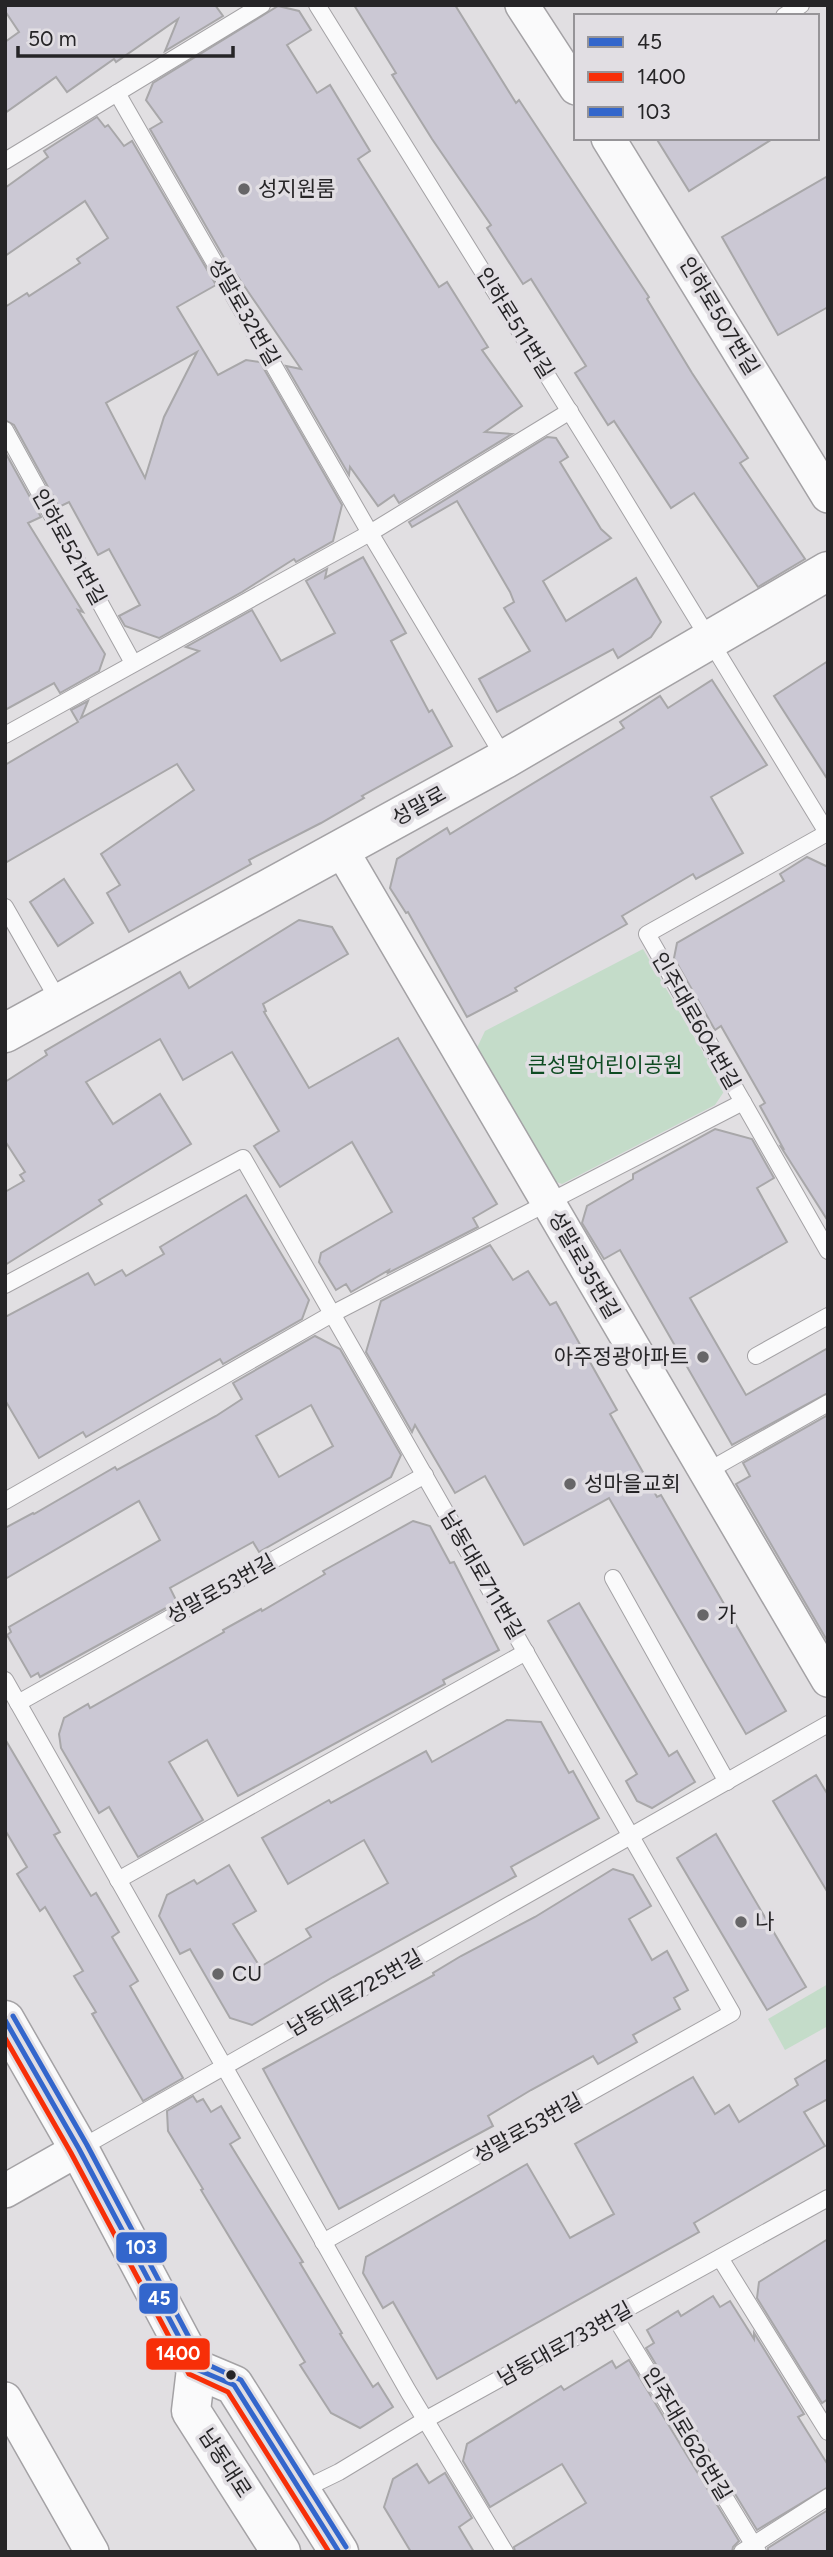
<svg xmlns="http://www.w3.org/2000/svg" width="833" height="2557" font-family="Figtree,'Noto Sans KR',sans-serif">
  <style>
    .green { fill: #c4dcc9 }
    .building { fill: #cbc8d4; stroke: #a8a7a9; stroke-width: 2; fill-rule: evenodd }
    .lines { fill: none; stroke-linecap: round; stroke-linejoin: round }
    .service-casing { stroke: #a4a2a5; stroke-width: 18 }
    .minor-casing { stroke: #a4a2a5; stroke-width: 36 }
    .tertiary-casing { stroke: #a4a2a5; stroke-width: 41 }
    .secondary-casing { stroke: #a4a2a5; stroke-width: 41 }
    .service { stroke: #fafafb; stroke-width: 16 }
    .minor { stroke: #fafafb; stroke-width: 33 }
    .tertiary { stroke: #fafafb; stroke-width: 38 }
    .secondary { stroke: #fafafb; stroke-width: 38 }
    .bus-1-casing { stroke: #e1dee3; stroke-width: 10 }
    .bus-2-casing { stroke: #e1dee3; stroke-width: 10 }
    .bus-3-casing { stroke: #e1dee3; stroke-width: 10 }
    .bus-1 { stroke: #36c; stroke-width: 5 }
    .bus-2 { stroke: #f72f08; stroke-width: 5 }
    .bus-3 { stroke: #36c; stroke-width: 5 }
    .poi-dot { fill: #676668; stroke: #e1dee3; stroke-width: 2.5 }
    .bus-dot { fill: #262527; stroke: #e1dee3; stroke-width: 2.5 }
    .labels { text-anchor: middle; stroke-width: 7; stroke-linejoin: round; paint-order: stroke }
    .poi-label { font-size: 21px; fill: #262527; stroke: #e1dee3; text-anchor: start }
    .street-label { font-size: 21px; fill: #262527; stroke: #e1dee3 }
    .park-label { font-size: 21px; fill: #0e4b22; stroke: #e1dee3 }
    .line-badge { stroke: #e1dee3; stroke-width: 2.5 }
    .badge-label { font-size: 19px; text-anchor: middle; font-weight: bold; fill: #fff }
  </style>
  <rect width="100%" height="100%" fill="#e1dfe2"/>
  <!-- green -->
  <g class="green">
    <polygon points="643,949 725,1090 715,1105 562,1184 545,1178 475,1052 485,1031"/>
    <polygon points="828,1984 828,2026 785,2050 768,2019"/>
  </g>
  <!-- building -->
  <g class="building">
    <polygon points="5,5 215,5 223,16 165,51 178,19 116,62 114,59 67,92 56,77 5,113 5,42 19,32 5,11"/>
    <polygon points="354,5 455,5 516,103 519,100 649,297 647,299 692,373 748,458 740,463 805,559 758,587 694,493 671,508 614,421 608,425 575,373 586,366 531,279 523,284 487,228 491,225 432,139 392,75 396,73"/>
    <polygon points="278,6 299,11 311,30 287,45 317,93 330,85 370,151 358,159 439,287 447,282 488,347 482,350 522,406 485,432 512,434 399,503 394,495 378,506 350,467 349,475 286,366 301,369 236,274 234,275 150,129 162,122 146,100 153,83"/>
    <path d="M 97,117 L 105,127 L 108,125 L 124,146 L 132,141 L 216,285 L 177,307 L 218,375 L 246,360 L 260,362 L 342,505 L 333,541 L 296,562 L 294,559 L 242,592 L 159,638 L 125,626 L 119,616 L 140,605 L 109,549 L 98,555 L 69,502 L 59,507 L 14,425 L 5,420 L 5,307 L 27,293 L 29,296 L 80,263 L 77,259 L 108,238 L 85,201 L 5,256 L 5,188 L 48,157 L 44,151 ZM 197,352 L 164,417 L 145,478 L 106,403 Z"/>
    <polygon points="656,138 774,138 689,191"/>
    <polygon points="828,176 828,307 778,335 722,237"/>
    <polygon points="547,437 556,438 568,457 560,462 601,529 611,538 543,581 566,621 636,578 661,622 651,637 618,658 613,649 497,712 479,679 530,651 504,608 514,602 510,592 457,501 412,527 409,522"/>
    <polygon points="5,452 41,517 28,523 83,612 78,610 105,654 99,671 60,693 54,683 5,710"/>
    <polygon points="363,557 406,633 391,641 429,712 432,710 452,746 362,796 364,798 321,823 249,860 251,864 129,932 107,893 120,885 101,854 194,790 177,764 5,863 5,765 78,722 71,710 88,701 81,718 199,651 186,647 252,610 281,661 335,633 306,581 327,569 325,578"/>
    <polygon points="828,661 828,780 774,696"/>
    <polygon points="712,680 767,765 711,797 743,853 696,879 693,874 622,916 627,924 515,988 517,991 467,1017 408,912 406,913 390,888 397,859 447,828 450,834 624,728 620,722 660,696 668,708"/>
    <polygon points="807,857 828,867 828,1221 781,1147 783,1148 760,1106 765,1103 721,1026 715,1030 674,958 677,943 784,881 780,874"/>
    <polygon points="64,879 93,923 58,946 30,902"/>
    <polygon points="299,920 332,927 348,954 263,1004 266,1011 264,1012 309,1088 398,1038 497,1204 473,1218 478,1227 388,1273 389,1270 351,1292 346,1284 336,1290 319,1262 321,1253 392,1212 352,1142 280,1187 254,1146 279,1131 232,1052 183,1080 160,1039 86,1082 113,1124 160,1094 191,1144 99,1200 102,1204 5,1265 5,1192 24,1181 20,1175 25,1172 5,1141 5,1082 47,1055 45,1051 180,972 189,988"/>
    <polygon points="715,1129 752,1139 774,1178 757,1188 787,1242 690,1298 746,1395 828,1348 828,1393 732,1445 620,1250 604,1259 582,1223 587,1206 633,1179 633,1174"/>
    <polygon points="246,1195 309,1300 302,1319 223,1364 220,1359 86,1437 83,1432 39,1458 5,1400 5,1317 88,1273 95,1285 122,1270 126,1276 164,1254 160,1247"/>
    <polygon points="490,1245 513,1280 528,1271 550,1305 556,1302 617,1410 610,1414 657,1497 661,1495 786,1711 746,1734 609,1498 524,1545 485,1476 455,1493 415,1425 412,1432 366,1352 381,1301"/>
    <path d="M 315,1336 L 340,1349 L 401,1455 L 391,1477 L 259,1552 L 253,1542 L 170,1588 L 177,1602 L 40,1677 L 38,1673 L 31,1677 L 7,1635 L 11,1632 L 9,1627 L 160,1540 L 139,1501 L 5,1579 L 5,1528 L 33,1513 L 34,1514 L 115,1467 L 117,1470 L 216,1416 L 242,1399 L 233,1383 ZM 311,1405 L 333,1446 L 279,1477 L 256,1436 Z"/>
    <polygon points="828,1415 828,1642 736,1484 750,1476 743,1463"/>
    <polygon points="413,1521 430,1526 450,1563 454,1562 499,1650 443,1680 445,1684 238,1796 207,1740 169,1762 203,1820 138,1857 109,1807 99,1813 61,1748 59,1734 64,1718 88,1704 90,1708 224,1632 223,1630 261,1609 262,1611 325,1574 323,1571"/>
    <polygon points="579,1603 669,1756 677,1751 695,1782 652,1808 637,1801 626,1781 637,1774 548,1621"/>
    <polygon points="507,1720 541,1722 569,1773 573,1771 599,1818 511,1867 516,1876 333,1977 252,2025 230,2018 190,1949 180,1954 159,1916 167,1895 194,1880 197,1884 229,1865 256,1911 233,1924 260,1967 311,1937 306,1929 388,1883 364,1840 288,1884 262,1838 329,1800 331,1803 426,1751 432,1762"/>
    <polygon points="5,1739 60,1832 54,1835 91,1896 96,1893 119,1932 112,1937 138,1981 130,1986 183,2078 143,2101 92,2014 96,2012 74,1976 83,1971 45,1907 40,1911 17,1874 27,1867 5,1830"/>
    <polygon points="816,1775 828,1795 828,1893 773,1801"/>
    <polygon points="716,1834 806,1987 767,2010 677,1858"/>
    <polygon points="613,1869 633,1875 651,1906 629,1919 652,1960 667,1951 688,1990 674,1998 680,2009 633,2035 637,2042 598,2064 593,2056 531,2090 488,2116 493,2126 339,2209 263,2069 434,1975 433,1973 461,1956 535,1917"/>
    <polygon points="828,2059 828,2099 804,2112 825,2146 694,2223 699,2232 437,2379 393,2302 383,2308 363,2273 366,2257 527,2164 570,2238 614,2214 575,2144 693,2077 715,2114 729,2105 739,2122 798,2085 795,2079"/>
    <polygon points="193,2096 197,2102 203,2099 211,2112 221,2106 240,2138 230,2144 303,2262 300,2263 342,2333 340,2334 373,2387 378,2383 393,2407 360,2428 331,2413 300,2365 305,2362 201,2190 203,2189 168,2131 167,2111"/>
    <polygon points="828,2239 828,2399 822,2403 757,2298 759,2282"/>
    <polygon points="713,2296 720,2307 730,2301 754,2339 754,2333 804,2414 798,2417 828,2465 828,2487 757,2530 646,2348 654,2343 647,2330 678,2311 681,2316"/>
    <polygon points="629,2360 739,2541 733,2547 732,2552 515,2552 514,2547 586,2503 562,2464 490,2507 463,2461 467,2444 561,2386 564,2390 612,2361 616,2368"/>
    <polygon points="417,2464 429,2483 445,2473 472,2518 459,2527 474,2552 411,2552 384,2507 393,2479"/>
    <polygon points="828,2510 828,2552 768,2552 768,2548"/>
  </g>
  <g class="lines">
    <defs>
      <g id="service">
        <polyline points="317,5 606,470 828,834"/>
        <polyline points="784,16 801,5"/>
        <polyline points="117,93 370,533 505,759"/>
        <polyline points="5,161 262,5"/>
        <polyline points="5,430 133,663"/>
        <polyline points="5,735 370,533 570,411"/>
        <polyline points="827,833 647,934 828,1251"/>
        <polyline points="5,907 60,1003"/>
        <polyline points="5,1285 243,1158 732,2013 323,2242"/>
        <polyline points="756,1356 828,1316"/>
        <polyline points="706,1472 828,1403"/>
        <polyline points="5,1501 332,1314 743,1102"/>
        <polyline points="613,1578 727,1782"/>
        <polyline points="5,1680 408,2391 505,2552"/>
        <polyline points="18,1703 425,1475"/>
        <polyline points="118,1880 526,1652"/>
        <polyline points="79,2149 828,1724"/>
        <polyline points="720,2258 828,2432"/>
        <polyline points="615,2317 758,2552"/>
        <polyline points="302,2490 339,2472 425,2420 828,2198"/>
        <polyline points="742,2552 828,2497"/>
      </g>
      <g id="minor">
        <polyline points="522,5 576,88"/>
        <polyline points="608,138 828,496"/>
        <polyline points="341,849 828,1680"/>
        <polyline points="5,2191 79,2149"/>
        <polyline points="5,2399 92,2552"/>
      </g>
      <polyline id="tertiary" points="5,1033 505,759 828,571"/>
      <g id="secondary">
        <polyline points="5,2020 79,2149 196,2369 191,2411 281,2552"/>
        <polyline points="196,2369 234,2385 339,2552"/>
      </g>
    </defs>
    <!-- service casing -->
    <use href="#service" class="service-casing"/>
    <!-- minor casing -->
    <use href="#minor" class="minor-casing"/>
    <!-- tertiary casing -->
    <use href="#tertiary" class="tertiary-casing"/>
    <!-- secondary casing -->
    <use href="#secondary" class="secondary-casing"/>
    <!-- service -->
    <use href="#service" class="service"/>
    <!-- minor -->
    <use href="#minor" class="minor"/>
    <!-- tertiary -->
    <use href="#tertiary" class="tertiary"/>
    <!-- secondary -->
    <use href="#secondary" class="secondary"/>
    <defs>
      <polyline id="bus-1" points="5,2020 79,2149 196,2369 234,2385 339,2552"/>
      <polyline id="bus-2" points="5,2038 71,2153 189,2374 228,2392 329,2552"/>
      <polyline id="bus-3" points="13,2016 87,2145 202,2362 241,2380 346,2547"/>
    </defs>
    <!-- bus-1 casing -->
    <use href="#bus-1" class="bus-1-casing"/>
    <!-- bus-2 casing -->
    <use href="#bus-2" class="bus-2-casing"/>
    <!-- bus-3 casing -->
    <use href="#bus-3" class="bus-3-casing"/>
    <!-- bus-1 -->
    <use href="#bus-1" class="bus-1"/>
    <!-- bus-2 -->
    <use href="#bus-2" class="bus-2"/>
    <!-- bus-3 -->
    <use href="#bus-3" class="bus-3"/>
  </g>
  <!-- markers -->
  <g class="poi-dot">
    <circle cx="244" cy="189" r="7"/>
    <circle cx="703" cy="1357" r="7"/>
    <circle cx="570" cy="1484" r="7"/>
    <circle cx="703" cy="1615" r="7"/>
    <circle cx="741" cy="1922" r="7"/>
    <circle cx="218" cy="1974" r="7"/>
  </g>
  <circle class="bus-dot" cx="231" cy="2375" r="6"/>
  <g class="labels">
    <!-- poi labels -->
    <g class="poi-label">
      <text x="258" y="196">성지원룸</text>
      <text x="689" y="1364" text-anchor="end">아주정광아파트</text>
      <text x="584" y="1491">성마을교회</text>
      <text x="717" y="1622">가</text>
      <text x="755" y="1929">나</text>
      <text x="232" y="1981">CU</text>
    </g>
    <!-- street labels -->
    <g class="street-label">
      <text transform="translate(244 312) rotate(60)" y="7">성말로32번길</text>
      <text transform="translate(719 316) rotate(59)" y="7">인하로507번길</text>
      <text transform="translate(515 323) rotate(58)" y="7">인하로511번길</text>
      <text transform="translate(69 547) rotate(61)" y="7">인하로521번길</text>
      <text transform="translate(419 806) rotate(-29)" y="7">성말로</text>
      <text transform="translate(696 1021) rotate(60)" y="7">인주대로604번길</text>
      <text transform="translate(584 1265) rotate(60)" y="7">성말로35번길</text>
      <text transform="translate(482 1575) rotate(60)" y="7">남동대로711번길</text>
      <text transform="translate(221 1589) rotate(-29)" y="7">성말로53번길</text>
      <text transform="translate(355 1993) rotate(-30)" y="7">남동대로725번길</text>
      <text transform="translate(528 2128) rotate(-29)" y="7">성말로53번길</text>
      <text transform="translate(565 2344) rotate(-29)" y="7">남동대로733번길</text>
      <text transform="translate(687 2434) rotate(59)" y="7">인주대로626번길</text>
      <text transform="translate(225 2463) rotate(57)" y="7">남동대로</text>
    </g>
    <!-- park labels -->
    <g class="park-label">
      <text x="605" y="1072">큰성말어린이공원</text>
    </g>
  </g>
  <g class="line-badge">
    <rect x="115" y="2231" width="53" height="33" rx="7" fill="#36c"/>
    <rect x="138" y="2282" width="41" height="33" rx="7" fill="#36c"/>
    <rect x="145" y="2337" width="66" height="34" rx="7" fill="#f72f08"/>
  </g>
  <g class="badge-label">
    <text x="141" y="2254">103</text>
    <text x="159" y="2305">45</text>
    <text x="178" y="2360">1400</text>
  </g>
  <!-- border -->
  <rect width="833" height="2557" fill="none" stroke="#262527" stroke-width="14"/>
  <!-- legend -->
  <rect x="574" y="14" width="245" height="126" fill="#e1dee3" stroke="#969498" stroke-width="2"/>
  <rect x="588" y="37" width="35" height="10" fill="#3366cc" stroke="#969498" stroke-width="2"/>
  <text x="637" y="49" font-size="21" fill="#262527">45</text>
  <rect x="588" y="72" width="35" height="10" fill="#f72f08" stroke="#969498" stroke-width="2"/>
  <text x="637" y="84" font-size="21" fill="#262527">1400</text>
  <rect x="588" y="107" width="35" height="10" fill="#3366cc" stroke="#969498" stroke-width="2"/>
  <text x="637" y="119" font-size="21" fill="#262527">103</text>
  <!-- scale -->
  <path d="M18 46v10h215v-10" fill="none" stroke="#262527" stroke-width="3.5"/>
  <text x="28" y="46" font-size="21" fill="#262527" stroke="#e1dee3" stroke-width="5" paint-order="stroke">50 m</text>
</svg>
